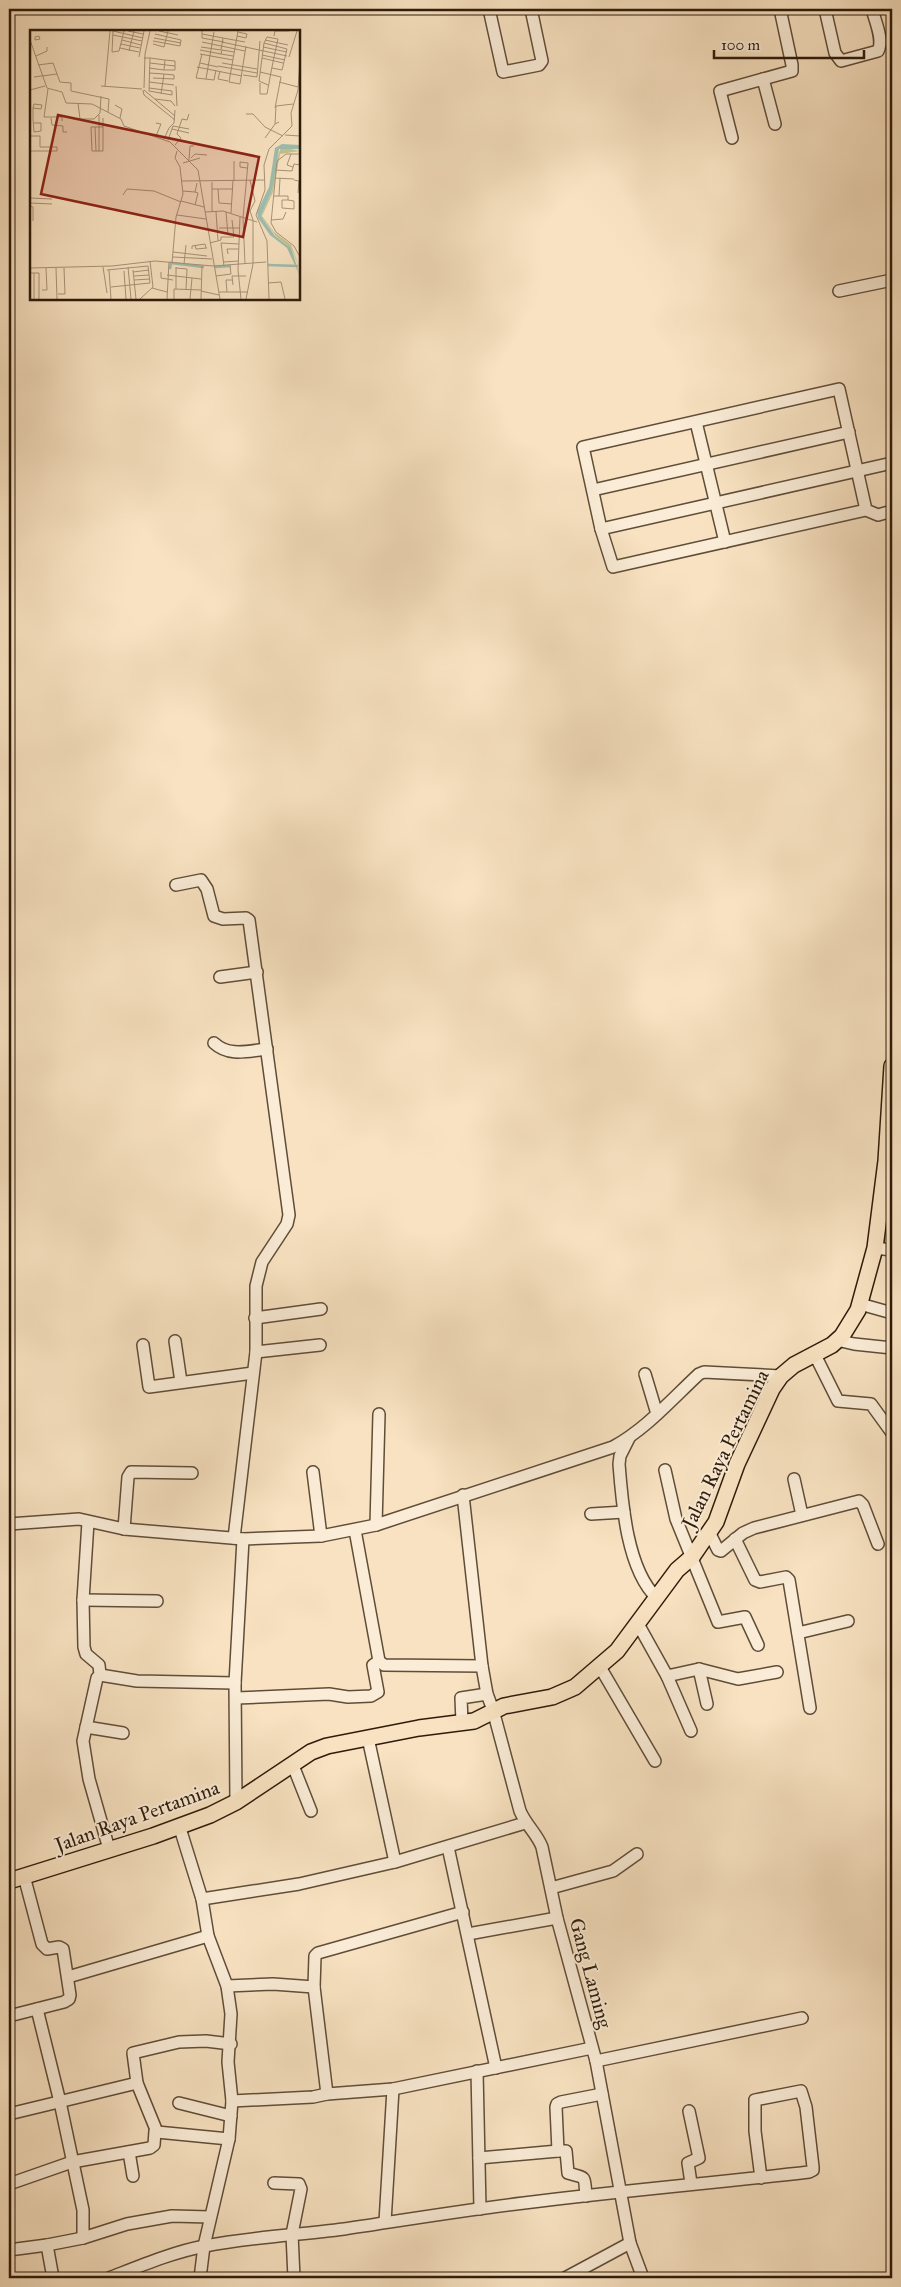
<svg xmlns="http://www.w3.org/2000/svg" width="901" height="2287" font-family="'IM FELL Great Primer',serif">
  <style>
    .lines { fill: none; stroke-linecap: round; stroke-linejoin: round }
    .minor-casing { stroke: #604d38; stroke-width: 14 }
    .major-casing { stroke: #2e1b0b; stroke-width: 18 }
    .minor { stroke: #faecd7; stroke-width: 11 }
    .major { stroke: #f8e2c1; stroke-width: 15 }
    .labels { text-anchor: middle; stroke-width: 4; stroke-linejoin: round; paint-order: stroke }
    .street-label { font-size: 20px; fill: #2e1b0b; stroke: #faecd7 }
    .inset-river { fill: none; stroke: #9ebeae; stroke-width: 2.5 }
    .inset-road { fill: none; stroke: #a79278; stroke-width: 1 }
    .view { fill: #8f2418; fill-opacity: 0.15; stroke: #8f2418; stroke-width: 2.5 }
    .inset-edge { fill: none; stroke: #2e1b0b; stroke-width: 2.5 }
  </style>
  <rect width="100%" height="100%" fill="#f8e2c1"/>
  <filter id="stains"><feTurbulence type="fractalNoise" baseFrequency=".004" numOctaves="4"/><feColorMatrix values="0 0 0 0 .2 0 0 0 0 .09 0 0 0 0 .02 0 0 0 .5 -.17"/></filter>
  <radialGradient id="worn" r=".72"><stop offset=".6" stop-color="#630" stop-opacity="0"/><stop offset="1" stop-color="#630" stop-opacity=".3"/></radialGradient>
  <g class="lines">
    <defs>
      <g id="minor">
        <polyline points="489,9 503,72 539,65 542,61 531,9"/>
        <path d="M 825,9 L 835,53 L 841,61 L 878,51 C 884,40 875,21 872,9"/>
        <polyline points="763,79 775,124"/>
        <polyline points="732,138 720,91 792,71 792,65 780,9"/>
        <polyline points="839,291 892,280"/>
        <polyline points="696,422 725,542"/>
        <polyline points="593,490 849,432"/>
        <polyline points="866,510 839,389 583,447 601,529 613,567 866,510 878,515 892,511"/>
        <polyline points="601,529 892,463"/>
        <polyline points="176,885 201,880 207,889 214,916 223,919 246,918 249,920 289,1215 287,1224 262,1262 256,1286 256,1352 234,1538"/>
        <polyline points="220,977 257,972"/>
        <path d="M 214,1043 C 229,1057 248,1051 267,1049"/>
        <polyline points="880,1211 892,1212"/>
        <polyline points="875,1248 892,1250"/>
        <polyline points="860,1304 892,1313"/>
        <polyline points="255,1318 321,1309"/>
        <polyline points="837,1340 854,1344 892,1348"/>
        <polyline points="175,1341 181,1382"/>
        <polyline points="143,1345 149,1387 253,1373"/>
        <polyline points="256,1352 320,1345"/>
        <polyline points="815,1355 838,1401 871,1404 892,1433"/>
        <polyline points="645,1374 657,1414"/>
        <path d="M 629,1438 L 620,1456 L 619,1464 C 622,1503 627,1570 657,1598"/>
        <polyline points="665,1470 676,1519 718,1622 745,1617 758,1645"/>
        <polyline points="313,1472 321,1536"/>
        <polyline points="794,1479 802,1515"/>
        <path d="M 463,1495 L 482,1666 L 487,1694 L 493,1710 L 520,1811 C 526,1825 537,1834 542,1847 L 557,1918 L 596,2061 L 630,2243 L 643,2278"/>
        <polyline points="591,1514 624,1512"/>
        <polyline points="88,1522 83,1600 84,1647 86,1654 99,1665 100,1675 97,1678 83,1741 89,1779 109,1849"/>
        <path d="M 9,1524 L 79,1519 L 124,1529 L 243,1539 L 321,1536 L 376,1525 L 613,1447 C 646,1429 671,1400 699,1374 L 704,1372 L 781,1376"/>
        <polyline points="376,1525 379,1414"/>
        <polyline points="124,1529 128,1477 131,1472 192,1473"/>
        <polyline points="355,1530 379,1661 384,1665 482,1666"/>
        <polyline points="709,1532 718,1550 721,1551 743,1533 754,1528 859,1501 863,1505 878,1544"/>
        <polyline points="735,1539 755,1580 760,1582 786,1577 789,1580 810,1708"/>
        <polyline points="83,1600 157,1601"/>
        <polyline points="638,1624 667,1676 691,1731"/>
        <polyline points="798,1633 848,1621"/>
        <polyline points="600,1667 655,1761"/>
        <polyline points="699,1669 707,1704"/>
        <polyline points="100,1675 137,1681 235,1683"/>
        <polyline points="667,1676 699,1669 738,1679 777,1672"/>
        <polyline points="236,1698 329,1694 348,1697 371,1696 378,1692 373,1665 379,1661"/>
        <polyline points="462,1722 461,1698 487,1694"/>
        <polyline points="86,1727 123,1733"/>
        <polyline points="368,1738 395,1862"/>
        <polyline points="292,1763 311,1811"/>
        <polyline points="236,1802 235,1683 243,1539"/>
        <polyline points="179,1825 202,1899 208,1936 227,1986 231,2014 228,2062 232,2101 229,2139 204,2246 200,2278"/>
        <polyline points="448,1847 496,2068"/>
        <polyline points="551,1888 613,1871 637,1854"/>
        <polyline points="202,1899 299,1884 395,1862 525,1823"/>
        <polyline points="468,1934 557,1918"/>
        <polyline points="68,1977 208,1936"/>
        <polyline points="227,1986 273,1984 314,1987"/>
        <polyline points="37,2009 60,2102 83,2210 83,2238"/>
        <polyline points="9,2016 64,2002 69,1999 70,1995 63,1949 59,1947 47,1949 42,1944 24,1876"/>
        <polyline points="596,2061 802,2018"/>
        <polyline points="477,2071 480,2209"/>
        <polyline points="327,2094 314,1987 315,1956 318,1953 463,1912"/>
        <polyline points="232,2101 313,2097 327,2094 393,2089 592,2048"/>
        <polyline points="179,2103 231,2116"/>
        <polyline points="689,2111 699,2158 688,2163 691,2183"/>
        <polyline points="9,2114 137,2083"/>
        <polyline points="229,2139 157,2132 137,2083 133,2053 179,2042 206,2041 231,2044"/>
        <polyline points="129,2152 133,2176"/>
        <polyline points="479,2158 558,2151"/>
        <polyline points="274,2183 299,2184 301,2189 292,2234 294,2278"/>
        <polyline points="9,2184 72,2162 150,2148 154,2145 155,2131"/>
        <path d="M 586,2196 C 584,2174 587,2179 568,2173 L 566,2151 L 558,2151 L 556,2107 L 557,2104 L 561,2102 L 602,2094"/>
        <polyline points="385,2222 393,2089"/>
        <polyline points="47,2245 53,2278"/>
        <polyline points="9,2250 47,2245 83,2238 127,2224 172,2216 210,2217"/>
        <path d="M 109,2278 C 140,2266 173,2252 205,2246 C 251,2237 298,2235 344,2229 C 404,2220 464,2210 524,2203 C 619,2191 714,2183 809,2172 L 813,2170 L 813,2167 L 806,2107 L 801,2091 L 755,2100 L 755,2131 L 761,2178"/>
        <polyline points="565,2278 630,2243"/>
      </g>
      <polyline id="major" points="9,1881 153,1836 210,1815 236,1802 311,1752 327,1746 419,1728 474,1721 504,1706 552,1697 575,1687 617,1651 677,1570 692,1557 716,1522 737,1464 772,1389 781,1376 794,1365 832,1345 842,1336 858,1310 875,1248 886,1161 892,1066"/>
    </defs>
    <!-- minor casing -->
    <use href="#minor" class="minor-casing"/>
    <!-- major casing -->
    <use href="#major" class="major-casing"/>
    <!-- minor -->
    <use href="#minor" class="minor"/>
    <!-- major -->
    <use href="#major" class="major"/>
  </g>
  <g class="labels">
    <!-- street labels -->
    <g class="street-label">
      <text transform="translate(725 1449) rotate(-64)" y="7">Jalan Raya Pertamina</text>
      <text transform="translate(137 1816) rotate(-20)" y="7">Jalan Raya Pertamina</text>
      <text transform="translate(591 1973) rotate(75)" y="7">Gang Laming</text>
    </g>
  </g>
  <!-- overview -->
  <g transform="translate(30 30)">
    <rect width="270" height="270" fill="#f8e2c1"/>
    <path d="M 251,117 L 270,121 L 250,124 L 243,162 L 232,186 L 244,202 L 261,215 L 270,239 L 261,218 L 246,206 L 231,186 L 242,160 L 244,138 Z" fill="#c3c28e"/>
    <path d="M 252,114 L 270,115 L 270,119 L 249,119 L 242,160 L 231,186 L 245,206 L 261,218 L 270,246 L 257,218 L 240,205 L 228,188 L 227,182 L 239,157 L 245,118 Z" fill="#9ebeae"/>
    <path class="inset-river" d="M 238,235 L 268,236M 185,237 L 201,236M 140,239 L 141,233 L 174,237"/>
    <path class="inset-road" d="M 83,1 L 82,22 L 89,21 L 94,1M 83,1 L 113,8M 98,1 L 113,4M 129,1 L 148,5M 172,1 L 172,8 L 194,12M 208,1 L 199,52 L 210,54 L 216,16M 172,4 L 193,8 L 191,20M 83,5 L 112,11M 9,6 L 10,9 L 5,10 L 5,7 ZM 207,6 L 216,8 L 217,4 L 208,2M 244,6 L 245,1 L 259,1M 124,8 L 151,13M 193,8 L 215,12M 0,10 L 17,58 L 32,62 L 36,73 L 62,74 L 91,89 L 94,96 L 140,112 L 168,140 L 190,269M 92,10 L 111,15M 235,10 L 258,15M 123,11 L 150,16 L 151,10 L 125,4M 172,12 L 215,21M 192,12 L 257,26M 234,13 L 257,19 L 252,40 L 242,38M 91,14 L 110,18M 123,14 L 134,17 L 138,1M 171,17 L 191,20M 233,17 L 257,22M 90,18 L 109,22M 170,20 L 191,24M 99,21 L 104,1M 170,24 L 203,30M 172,24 L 166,48 L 184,50 L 186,40M 232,25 L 255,30M 6,26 L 17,21 L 17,17M 203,26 L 191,24 L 192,20 L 204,22M 109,27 L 114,1M 259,27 L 267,1M 114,28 L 120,28 L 135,30 L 145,31 L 145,40 L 134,40 L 135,30M 120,28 L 119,61 L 142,65M 232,28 L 253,33M 120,33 L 145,36M 170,33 L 188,37M 192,33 L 227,39M 188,36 L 227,43M 167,37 L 212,46M 119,38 L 134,40M 190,41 L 188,49 L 198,51M 230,42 L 251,47 L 245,78M 119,43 L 134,44 L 131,64M 27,44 L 30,52 L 41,53 L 41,61 L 79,69 L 78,82M 213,45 L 227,47 L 230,11M 4,47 L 27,44 L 23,33 L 8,35M 123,48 L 144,49 L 144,45 L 134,44M 176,49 L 184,2M 119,52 L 144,55M 249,52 L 268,57M 230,53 L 230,64 L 237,64 L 241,42 L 244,27 L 248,9 L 237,7 L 234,13 L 229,51 L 238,55M 71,56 L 112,59M 75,56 L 80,1M 146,56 L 147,76M 114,58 L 115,24 L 120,1M 119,58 L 142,61 L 142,65M 18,59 L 14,87 L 32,87 L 32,91M 0,60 L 15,56M 113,60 L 114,65 L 145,90M 114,60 L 145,86M 125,69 L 141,71 L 145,76M 48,73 L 50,89 L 64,89 L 70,83 L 71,66M 85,75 L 92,79 L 90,88M 3,78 L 11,79 L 12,75 L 4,74 L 3,78 L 3,89 L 4,102 L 11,101 L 11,93 L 4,93M 216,84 L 223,84 L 235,97 L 253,106M 69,85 L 69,121M 21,88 L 22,95 L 33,96 L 33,102 L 37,102M 249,92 L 245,94 L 246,76 L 263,74M 126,93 L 131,94 L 126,106M 65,97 L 66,121M 73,97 L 61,97 L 62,121 L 73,121 L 73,88M 142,99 L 159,103M 255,105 L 270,106M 0,106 L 10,106 L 10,117 L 27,117 L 27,121M 235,108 L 245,94M 134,109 L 139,98 L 144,93 L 145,80M 138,110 L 143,96 L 159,99M 145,115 L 151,108 L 147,104 L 152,89 L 157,90 L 159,84M 0,121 L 27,121M 261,124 L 257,135 L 263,137M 270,124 L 256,124 L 247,131 L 241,193 L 246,202 L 264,216 L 270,227M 161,128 L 165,124 L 177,125M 159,130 L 160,116 L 164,116M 153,133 L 170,128M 245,140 L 262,141 L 264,134 L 270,135M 245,148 L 264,149M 204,150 L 204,131M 264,150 L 269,151 L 268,163M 152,151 L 235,150M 182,152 L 182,182M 182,159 L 203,159M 188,159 L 189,173 L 202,174M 153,161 L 165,162 L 167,153M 165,162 L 168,163 L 165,175M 93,165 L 97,159 L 124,161 L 151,172M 244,166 L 258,166 L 258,170 L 264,171 L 264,179 L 252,178 L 252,170 L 258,170M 249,166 L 250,148M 0,168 L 22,169M 151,171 L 174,177M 0,173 L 22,174M 0,176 L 3,177 L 3,191M 175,182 L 193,181 L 227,192M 186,182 L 188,210M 196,182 L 198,205M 201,183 L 203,150M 147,185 L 176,189M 210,187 L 208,240 L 211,269M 241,190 L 253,189 L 256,182M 189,198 L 210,198M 180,213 L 191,210 L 191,207 L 204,207 L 202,190M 191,213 L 194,236M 191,213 L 209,214M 165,215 L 166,219 L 177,218M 162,219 L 162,216 L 175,214 L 176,218M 143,222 L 177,226M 198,224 L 197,219 L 209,219M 143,227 L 182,229M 193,232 L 209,231M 142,233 L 146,187 L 153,164 L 150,137 L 145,128 L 147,121M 154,234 L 156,215M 215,234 L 213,188 L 218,133 L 210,132 L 210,137 L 217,138M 73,237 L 77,263M 98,237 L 101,269M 0,238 L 82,236 L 125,231 L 183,236 L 236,232M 26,238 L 27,269M 146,238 L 157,239 L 156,260M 77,240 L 118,236 L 120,253M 79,240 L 81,269M 103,240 L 106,269M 94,241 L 96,269M 103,242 L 119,240M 131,242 L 131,248 L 143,250M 0,243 L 9,243 L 9,269M 4,243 L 4,269M 137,245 L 171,249M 104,246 L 119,245M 186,246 L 201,244 L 200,236M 104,250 L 120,249M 238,253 L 251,252 L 255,269M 203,255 L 202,246 L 216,246M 81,257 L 120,253M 122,258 L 137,262M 146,259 L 146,237M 12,260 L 17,260 L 16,238M 171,261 L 189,265M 189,262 L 218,262M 197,262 L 196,250 L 203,250M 28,264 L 35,264 L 34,238M 110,269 L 123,257 L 120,231M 137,269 L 139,232M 144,269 L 144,259 L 171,260M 160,269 L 162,248M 171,269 L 172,236M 216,269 L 223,234 L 223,190 L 220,181 L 225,171 L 220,150M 239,269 L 237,211 L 226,185 L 235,160 L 234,135 L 239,119 L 262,96 L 261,83 L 268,60 L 270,29"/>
    <path class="view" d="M 28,85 L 229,127 L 213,207 L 11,164 Z"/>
    <rect width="270" height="270" class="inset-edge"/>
  </g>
  <!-- margin -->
  <rect width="901" height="2287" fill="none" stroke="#f8e2c1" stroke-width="30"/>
  <rect x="10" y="10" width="881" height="2267" fill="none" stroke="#2e1b0b" stroke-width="2.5"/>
  <rect x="15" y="15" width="871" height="2257" fill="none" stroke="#2e1b0b"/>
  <!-- scale -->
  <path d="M714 50v8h150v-8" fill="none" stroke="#2e1b0b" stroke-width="2.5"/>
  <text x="721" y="50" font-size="15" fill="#2e1b0b" stroke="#faecd7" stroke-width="4" paint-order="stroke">100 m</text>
  <rect width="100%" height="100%" filter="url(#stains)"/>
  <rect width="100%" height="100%" fill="url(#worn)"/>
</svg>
